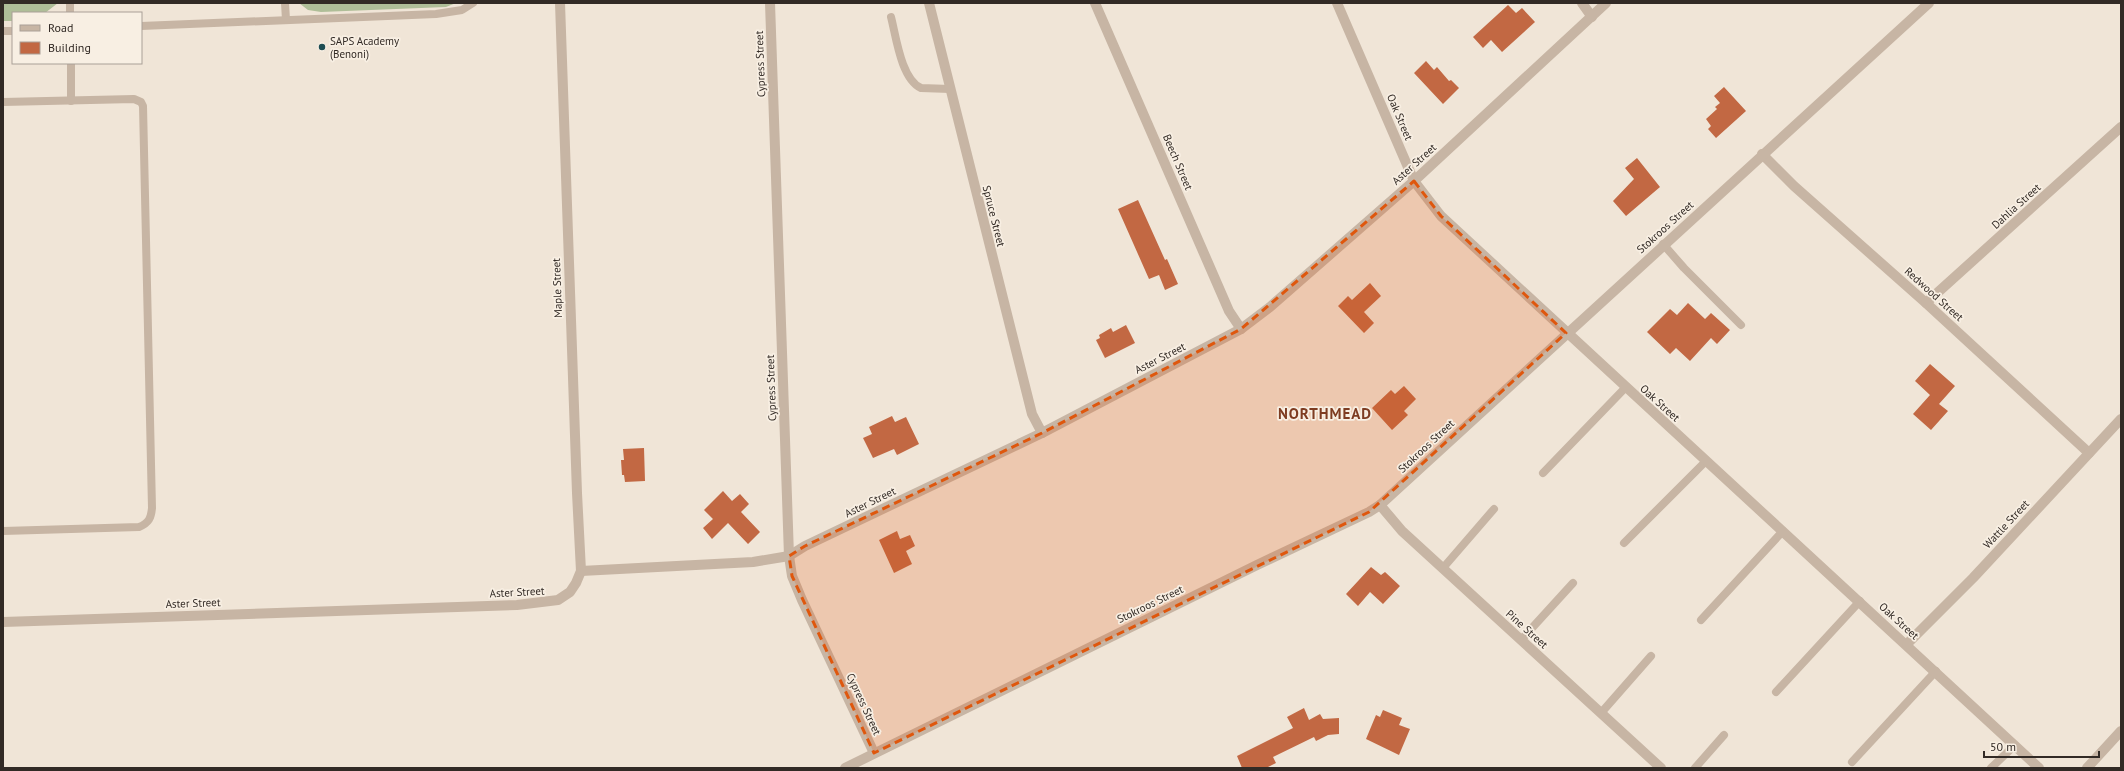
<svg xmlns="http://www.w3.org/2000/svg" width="2124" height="771" font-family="'PT Sans',sans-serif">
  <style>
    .green { fill: #afbe98 }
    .building { fill: #c26843 }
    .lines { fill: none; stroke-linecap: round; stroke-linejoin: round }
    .service { stroke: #c7b5a4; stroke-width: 8 }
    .minor { stroke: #c7b5a4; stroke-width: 10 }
    .marked { fill: #df570d; fill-opacity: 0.2; stroke: #df570d; stroke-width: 3; stroke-dasharray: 8 5; stroke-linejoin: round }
    .poi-dot { fill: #1d4c52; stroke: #f8efe3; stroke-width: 1.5 }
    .labels { text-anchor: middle; stroke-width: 3.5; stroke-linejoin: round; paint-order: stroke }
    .poi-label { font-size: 11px; fill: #322a25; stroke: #f8efe3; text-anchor: start }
    .street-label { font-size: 11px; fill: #322a25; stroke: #f8efe3 }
    .district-label { font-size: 15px; font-weight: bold; letter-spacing: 1px; fill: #7e3c21; stroke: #f8efe3 }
  </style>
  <rect width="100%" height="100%" fill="#f0e5d7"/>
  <!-- green -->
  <g class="green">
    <polygon points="3,3 58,3 45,13 13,13 13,21 3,21"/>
    <polygon points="299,3 456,3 446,7 321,12 308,10"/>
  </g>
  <!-- building -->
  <g class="building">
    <polygon points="1508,5 1516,13 1522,8 1535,22 1502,52 1491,40 1483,48 1473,37"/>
    <polygon points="1426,61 1434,70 1437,67 1449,81 1451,80 1459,88 1443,104 1414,73"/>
    <polygon points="1724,87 1746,111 1716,138 1708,129 1711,126 1706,119 1717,109 1715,107 1720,103 1714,96"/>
    <polygon points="1637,158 1660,187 1626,216 1613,201 1634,179 1625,168"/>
    <polygon points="1138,200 1165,260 1167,259 1178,284 1165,290 1159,275 1149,279 1118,209"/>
    <polygon points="1370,283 1381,296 1364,312 1374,323 1364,333 1338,306 1348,296 1352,300"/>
    <polygon points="1688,303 1705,319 1711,313 1730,330 1717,344 1711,338 1690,361 1676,348 1670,354 1647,332 1670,309 1677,315"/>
    <polygon points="1126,325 1135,343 1105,358 1096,340 1100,338 1099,335 1111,328 1113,332"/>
    <polygon points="1930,364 1955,386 1939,404 1948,411 1931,430 1913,414 1930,395 1915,381"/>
    <polygon points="1404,386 1416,399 1404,411 1408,415 1392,430 1372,408 1391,390 1395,394"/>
    <polygon points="892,416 895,422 906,417 919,444 897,455 894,449 873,458 863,438 872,434 869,427"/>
    <polygon points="644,448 645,481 625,482 624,475 622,475 621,460 624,460 623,449"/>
    <polygon points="723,491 732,501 740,494 749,504 741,512 760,532 748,544 728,523 712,539 703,528 713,519 704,510"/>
    <polygon points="897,531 900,539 910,535 915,546 906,551 912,564 894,573 879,540"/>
    <polygon points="1371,567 1381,575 1385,572 1400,586 1383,604 1370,592 1358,606 1346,594"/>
    <polygon points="1304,708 1309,720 1320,714 1323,719 1339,718 1339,734 1328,735 1316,741 1314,737 1273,757 1276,763 1266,768 1242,768 1237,756 1293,728 1287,717"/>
    <polygon points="1383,710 1402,718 1399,725 1410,729 1399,755 1366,739 1376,715 1380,717"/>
  </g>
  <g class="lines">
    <!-- service -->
    <g class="service">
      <polyline points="70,3 70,13"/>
      <polyline points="285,3 286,20"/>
      <path d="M 891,17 C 896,36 901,79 921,88 L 950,89"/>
      <polyline points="141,26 436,14 462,10 473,3"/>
      <polyline points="3,31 13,31"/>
      <polyline points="71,101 71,63"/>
      <path d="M 3,102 L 134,99 L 141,102 L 143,106 L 152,508 C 151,518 149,523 139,527 L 3,531"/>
      <polyline points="1663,244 1684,268 1741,325"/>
      <polyline points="1543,473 1626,387"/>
      <polyline points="1624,543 1706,461"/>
      <polyline points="1443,568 1494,509"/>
      <polyline points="1701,620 1783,531"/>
      <polyline points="1521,640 1573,583"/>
      <polyline points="1776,692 1860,601"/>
      <polyline points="1601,713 1651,656"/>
      <polyline points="1852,762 1936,671"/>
      <polyline points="1695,768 1724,735"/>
      <polyline points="1991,768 2015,745"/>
    </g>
    <!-- minor -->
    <g class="minor">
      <polyline points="770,3 789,556 792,576 802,600 874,753"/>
      <polyline points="929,3 1032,414 1042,433"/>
      <polyline points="1095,3 1229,311 1241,329"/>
      <polyline points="1337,3 1414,181 1441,216 2039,768"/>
      <polyline points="1582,3 1592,17"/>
      <polyline points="1762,154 1794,186 1926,303 2089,453"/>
      <polyline points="1926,303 2121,127"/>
      <polyline points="1380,505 1402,531 1661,768"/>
      <polyline points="581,571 753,562 789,556 805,546 1042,433 1241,329 1270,307 1414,181 1606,3"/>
      <polyline points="3,622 517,605 558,600 570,592 576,583 581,571 577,493 560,3"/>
      <polyline points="1907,644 1973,578 2121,419"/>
      <polyline points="845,768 1257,565 1369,512 1380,505 1929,3"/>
      <polyline points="2087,768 2121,731"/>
    </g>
  </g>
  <!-- marked area -->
  <path class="marked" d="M 1414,181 L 1441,216 L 1566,333 L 1369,512 L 874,753 L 792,576 L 789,556 L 805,546 L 1042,433 L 1241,329 Z"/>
  <!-- markers -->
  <circle class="poi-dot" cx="322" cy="47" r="4"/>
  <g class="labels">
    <!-- poi labels -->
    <g class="poi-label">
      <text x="330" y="45">SAPS Academy<tspan x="330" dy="13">(Benoni)</tspan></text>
    </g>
    <!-- street labels -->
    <g class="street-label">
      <text transform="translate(760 64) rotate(-92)" y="4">Cypress Street</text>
      <text transform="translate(1400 117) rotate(67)" y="4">Oak Street</text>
      <text transform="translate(1178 162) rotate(67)" y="4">Beech Street</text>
      <text transform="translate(1414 164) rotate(-42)" y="4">Aster Street</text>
      <text transform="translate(2016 206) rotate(-42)" y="4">Dahlia Street</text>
      <text transform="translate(994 216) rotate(76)" y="4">Spruce Street</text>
      <text transform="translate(1665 227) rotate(-42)" y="4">Stokroos Street</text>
      <text transform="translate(557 288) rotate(-92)" y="4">Maple Street</text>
      <text transform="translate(1934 294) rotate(42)" y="4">Redwood Street</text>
      <text transform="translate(1160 358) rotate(-27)" y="4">Aster Street</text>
      <text transform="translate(771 388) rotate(-92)" y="4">Cypress Street</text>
      <text transform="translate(1660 403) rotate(42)" y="4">Oak Street</text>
      <text transform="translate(1426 446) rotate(-43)" y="4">Stokroos Street</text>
      <text transform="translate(870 502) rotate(-26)" y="4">Aster Street</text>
      <text transform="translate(2006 524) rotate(-47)" y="4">Wattle Street</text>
      <text transform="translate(517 592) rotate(-3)" y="4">Aster Street</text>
      <text transform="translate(193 603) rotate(-2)" y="4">Aster Street</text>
      <text transform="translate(1150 604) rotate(-26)" y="4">Stokroos Street</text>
      <text transform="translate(1899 621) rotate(42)" y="4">Oak Street</text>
      <text transform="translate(1527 629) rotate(42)" y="4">Pine Street</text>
      <text transform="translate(864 704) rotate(65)" y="4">Cypress Street</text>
    </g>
    <!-- district labels -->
    <g class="district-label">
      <text x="1325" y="419">NORTHMEAD</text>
    </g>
  </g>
  <!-- border -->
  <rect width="2124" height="771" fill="none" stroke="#322a25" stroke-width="8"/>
  <!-- legend -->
  <rect x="12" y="12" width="130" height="52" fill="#f8efe3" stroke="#a9a097"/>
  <rect x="20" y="25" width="20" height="6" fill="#c7b5a4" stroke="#a9a097"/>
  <text x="48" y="32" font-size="12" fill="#322a25">Road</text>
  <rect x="20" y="42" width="20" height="12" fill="#c26843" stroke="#a9a097"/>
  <text x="48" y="52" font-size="12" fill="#322a25">Building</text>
  <!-- scale -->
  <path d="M1984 751v6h115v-6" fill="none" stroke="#322a25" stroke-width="2"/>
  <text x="1990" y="751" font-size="12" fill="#322a25" stroke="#f8efe3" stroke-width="3" paint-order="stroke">50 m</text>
</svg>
